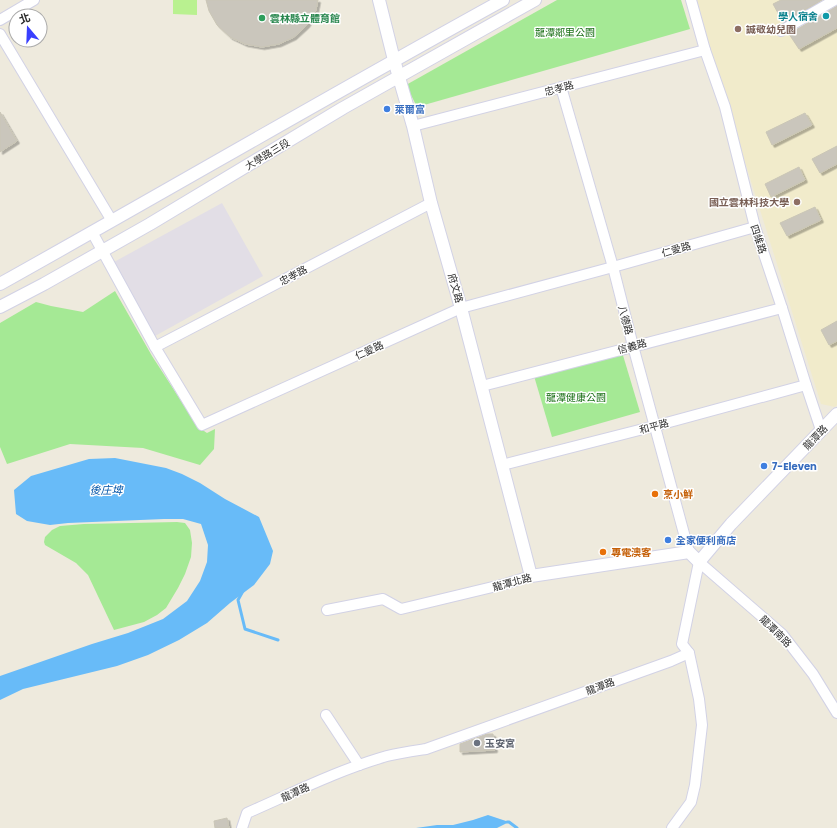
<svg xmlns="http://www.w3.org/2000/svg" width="837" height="828" font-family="Poppins,'Noto Sans TC',sans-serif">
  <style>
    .industrial { fill: #e2dee6 }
    .education { fill: #f1ebcb }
    .green { fill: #a5e995 }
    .pitch { fill: #b9f190 }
    .water { fill: #68bbf8 }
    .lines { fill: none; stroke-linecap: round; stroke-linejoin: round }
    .stream { stroke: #68bbf8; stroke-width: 3 }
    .building { fill: #cac6bc; stroke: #cac6b6; filter: url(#shadow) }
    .minor-casing { stroke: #d2d2e5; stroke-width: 12 }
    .tertiary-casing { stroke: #d2d2e5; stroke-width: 14 }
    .minor { stroke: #fff; stroke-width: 10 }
    .tertiary { stroke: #fff; stroke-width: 12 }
    .culture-dot { fill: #0f9aa8; stroke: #fff; stroke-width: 1.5 }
    .leisure-dot { fill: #2e9e5b; stroke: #fff; stroke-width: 1.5 }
    .education-dot { fill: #8d6e63; stroke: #fff; stroke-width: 1.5 }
    .shop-dot { fill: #3f7fe0; stroke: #fff; stroke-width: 1.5 }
    .food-dot { fill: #e8710a; stroke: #fff; stroke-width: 1.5 }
    .worship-dot { fill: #6b7280; stroke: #fff; stroke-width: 1.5 }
    .labels { text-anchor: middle; stroke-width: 3; stroke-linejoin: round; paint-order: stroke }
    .culture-label { font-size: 10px; font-weight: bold; fill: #0d838f; stroke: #fff; text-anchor: end }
    .leisure-label { font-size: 10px; font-weight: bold; fill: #27864d; stroke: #fff; text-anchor: start }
    .education-label { font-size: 10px; font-weight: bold; fill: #785e54; stroke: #fff; text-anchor: start }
    .park-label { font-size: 10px; fill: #196f15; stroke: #fff }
    .street-label { font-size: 10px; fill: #2c2c2c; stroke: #fff }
    .shop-label { font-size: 10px; font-weight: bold; fill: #366cbe; stroke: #fff; text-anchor: start }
    .food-label { font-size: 10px; font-weight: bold; fill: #c56008; stroke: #fff; text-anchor: start }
    .worship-label { font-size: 10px; font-weight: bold; fill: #5b616d; stroke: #fff; text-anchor: start }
    .water-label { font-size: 11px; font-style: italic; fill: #0355a8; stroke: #fff }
  </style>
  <defs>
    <filter id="shadow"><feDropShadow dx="2.5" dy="2.5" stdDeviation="0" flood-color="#0004"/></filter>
  </defs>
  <rect width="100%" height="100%" fill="#eeeadd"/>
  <!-- industrial -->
  <polygon class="industrial" points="222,203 263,276 155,336 114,262"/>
  <!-- education -->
  <polygon class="education" points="694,0 837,0 837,405 835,407 821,404"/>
  <!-- green -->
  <g class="green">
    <polygon points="557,0 681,0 690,29 417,107 406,85"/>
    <polygon points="115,291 152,356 198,427 207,433 215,429 214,449 200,465 143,448 70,444 7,464 0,447 0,323 36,302 51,306 83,312"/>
    <polygon points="622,352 640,412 552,437 534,376"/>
    <polygon points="177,522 185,523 190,530 192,543 191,557 185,574 178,588 166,608 157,615 144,622 114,630 88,575 76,563 45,545 44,542 45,537 52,530 60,526 84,524"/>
  </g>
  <!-- pitch -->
  <polygon class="pitch" points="173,0 197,0 197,15 173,14"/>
  <!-- water -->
  <g class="water">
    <polygon points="115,458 166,468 182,474 200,483 225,499 259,517 273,551 270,564 254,585 230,603 207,623 179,640 148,655 117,666 23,689 0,700 0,676 92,644 128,633 163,619 187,601 200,581 207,562 208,545 201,524 183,519 164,519 68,523 50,525 27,521 16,514 14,490 31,476 89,459"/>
    <polygon points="488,815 509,822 497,828 416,828 437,825 453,825 473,820"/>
  </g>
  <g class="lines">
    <!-- stream -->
    <g class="stream">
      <polyline points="243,591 238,600 245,629 278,640"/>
      <polyline points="507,822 509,822 517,828"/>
    </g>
  </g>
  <!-- building -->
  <g class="building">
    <polygon points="206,0 318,0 316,10 307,25 294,37 279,44 262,47 245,44 230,37 217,25 209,11"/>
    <polygon points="781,0 822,0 783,22 773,4"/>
    <polygon points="837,6 837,28 799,49 789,34"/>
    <polygon points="0,112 17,141 0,152"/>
    <polygon points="805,113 812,125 772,145 766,132"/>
    <polygon points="837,146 837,164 820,173 812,159"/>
    <polygon points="799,167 805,180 771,197 765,184"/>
    <polygon points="815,207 821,220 787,236 780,223"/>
    <polygon points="837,321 837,341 829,345 821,330"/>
    <polygon points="487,734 493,734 495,750 460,752 460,744"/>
    <polygon points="227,818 229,828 215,828 214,821"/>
  </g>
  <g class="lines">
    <defs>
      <g id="minor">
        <polyline points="691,0 705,50 725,107 755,227 782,308 806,385 821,430"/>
        <polyline points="0,20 34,0"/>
        <polyline points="781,31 835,0"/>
        <polyline points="0,34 112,221"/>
        <polyline points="561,87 613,267 633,346 689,552"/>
        <polyline points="413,126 705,50"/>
        <polyline points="92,232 155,347 202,425 461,308 613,267 755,227"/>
        <polyline points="155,347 431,203"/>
        <polyline points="482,386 782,308"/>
        <polyline points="502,465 655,426 806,385"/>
        <polyline points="327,610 383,599 401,609 505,584 531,576"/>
        <polyline points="326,715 359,765"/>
        <path d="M 242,828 L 247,813 C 293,793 338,770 387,756 C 399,753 413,751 426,749 L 671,661 L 689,653 L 682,644 L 699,562 L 782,634 L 813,674 L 837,713"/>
        <polyline points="672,828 691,802 695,785 702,725 699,699 689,653"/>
      </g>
      <g id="tertiary">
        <polyline points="379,0 394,60 413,126 431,203 461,308 531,576 689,552 699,562 731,524 837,414"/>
        <path d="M 0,284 C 168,190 334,93 503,0"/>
        <polyline points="0,307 44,284 150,224 343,108 535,0"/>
      </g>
    </defs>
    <!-- minor casing -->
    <use href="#minor" class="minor-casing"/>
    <!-- tertiary casing -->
    <use href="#tertiary" class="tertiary-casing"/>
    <!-- minor -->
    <use href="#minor" class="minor"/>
    <!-- tertiary -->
    <use href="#tertiary" class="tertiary"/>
  </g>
  <!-- markers -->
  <circle class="culture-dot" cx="826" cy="16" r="4"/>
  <circle class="leisure-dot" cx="262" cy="18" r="4"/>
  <g class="education-dot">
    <circle cx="738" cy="29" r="4"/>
    <circle cx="797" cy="202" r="4"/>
  </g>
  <g class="shop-dot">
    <circle cx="387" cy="109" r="4"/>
    <circle cx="764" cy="466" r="4"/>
    <circle cx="668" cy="540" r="4"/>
  </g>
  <g class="food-dot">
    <circle cx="655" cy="494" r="4"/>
    <circle cx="603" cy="552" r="4"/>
  </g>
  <circle class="worship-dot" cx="477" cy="743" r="4"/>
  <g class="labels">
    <!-- culture labels -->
    <g class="culture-label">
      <text x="818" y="20">學人宿舍</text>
    </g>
    <!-- leisure labels -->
    <g class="leisure-label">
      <text x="270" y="22">雲林縣立體育館</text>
    </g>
    <!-- education labels -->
    <g class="education-label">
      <text x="746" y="33">誠敬幼兒園</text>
      <text x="789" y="206" text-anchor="end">國立雲林科技大學</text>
    </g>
    <!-- park labels -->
    <g class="park-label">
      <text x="565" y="36">龍潭鄰里公園</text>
      <text x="576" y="401">龍潭健康公園</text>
    </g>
    <!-- street labels -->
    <g class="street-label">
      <text transform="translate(559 88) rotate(-15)" y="4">忠孝路</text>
      <text transform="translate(267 154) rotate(-31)" y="4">大學路三段</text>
      <text transform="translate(759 239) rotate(72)" y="4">四維路</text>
      <text transform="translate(676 249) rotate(-16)" y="4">仁愛路</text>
      <text transform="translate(293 275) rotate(-28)" y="4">忠孝路</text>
      <text transform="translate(456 288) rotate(74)" y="4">府文路</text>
      <text transform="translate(626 320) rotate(75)" y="4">八德路</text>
      <text transform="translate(632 346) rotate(-15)" y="4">信義路</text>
      <text transform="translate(369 350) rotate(-24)" y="4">仁愛路</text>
      <text transform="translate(654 426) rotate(-15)" y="4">和平路</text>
      <text transform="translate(815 437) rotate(-46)" y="4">龍潭路</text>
      <text transform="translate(512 582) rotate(-15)" y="4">龍潭北路</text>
      <text transform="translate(776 631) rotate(45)" y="4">龍潭南路</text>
      <text transform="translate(600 686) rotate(-20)" y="4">龍潭路</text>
      <text transform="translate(295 792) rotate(-24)" y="4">龍潭路</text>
    </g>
    <!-- shop labels -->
    <g class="shop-label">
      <text x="395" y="113">萊爾富</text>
      <text x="772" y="470">7-Eleven</text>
      <text x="676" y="544">全家便利商店</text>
    </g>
    <!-- food labels -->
    <g class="food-label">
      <text x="663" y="498">烹小鮮</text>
      <text x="611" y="556">專電澳客</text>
    </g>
    <!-- worship labels -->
    <g class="worship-label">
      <text x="485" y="747">玉安宮</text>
    </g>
    <!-- water labels -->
    <g class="water-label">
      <text x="106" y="494">後庄埤</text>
    </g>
  </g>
  <!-- north arrow -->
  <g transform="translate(28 28) rotate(341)"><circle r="19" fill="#ffffff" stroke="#ababab"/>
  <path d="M0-3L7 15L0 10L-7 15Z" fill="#393fff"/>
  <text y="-6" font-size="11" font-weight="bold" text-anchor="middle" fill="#2c2c2c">北</text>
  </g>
</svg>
